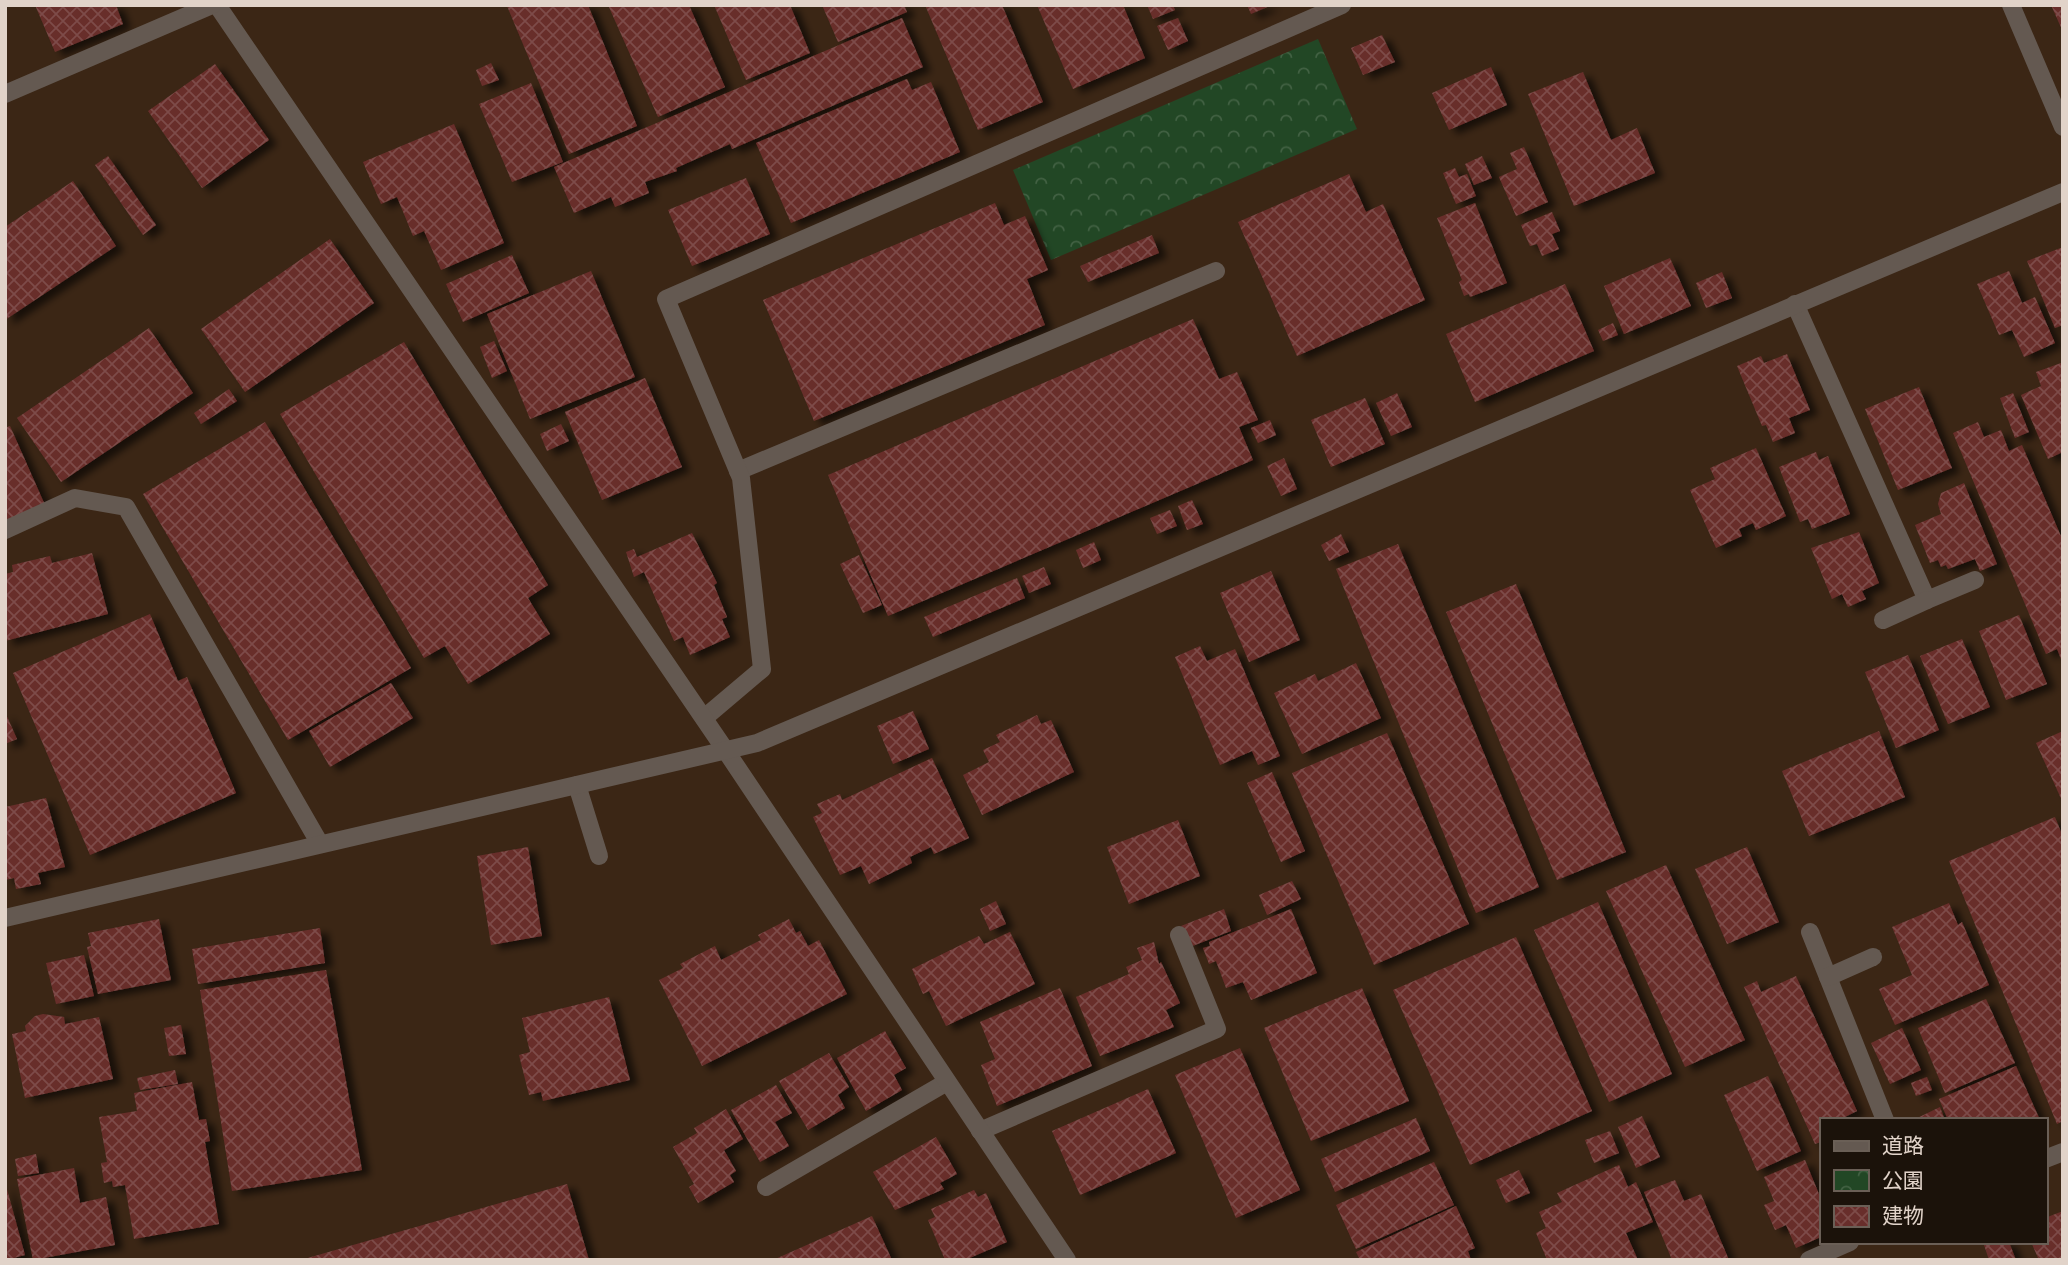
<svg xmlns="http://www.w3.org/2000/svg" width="2068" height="1265" font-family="'Archivo Narrow','Noto Sans JP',sans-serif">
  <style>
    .park { fill: url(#park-crowns) }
    .building { fill: url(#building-cross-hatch); filter: url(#shadow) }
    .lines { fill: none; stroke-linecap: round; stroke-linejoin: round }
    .service { stroke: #645951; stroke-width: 18 }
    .minor { stroke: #645951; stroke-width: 18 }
  </style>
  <defs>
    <pattern id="park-crowns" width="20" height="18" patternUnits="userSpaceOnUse" patternTransform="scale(1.75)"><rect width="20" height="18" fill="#224725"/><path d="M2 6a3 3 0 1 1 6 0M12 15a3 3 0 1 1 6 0" fill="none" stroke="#426143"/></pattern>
    <pattern id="building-cross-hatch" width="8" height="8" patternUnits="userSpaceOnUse" patternTransform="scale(1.75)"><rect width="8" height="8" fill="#682e2b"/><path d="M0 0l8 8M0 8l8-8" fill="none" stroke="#7d4b48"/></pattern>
    <filter id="shadow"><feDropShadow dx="8" dy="4.5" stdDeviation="3.5" flood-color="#0009"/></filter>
  </defs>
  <rect width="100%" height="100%" fill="#3b2615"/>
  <!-- park -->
  <polygon class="park" points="1318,39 1357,129 1051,260 1013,170"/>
  <!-- building -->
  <g class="building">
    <polygon points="35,5 116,5 123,24 55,52"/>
    <polygon points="588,5 637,126 569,154 507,6"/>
    <polygon points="608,5 689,5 725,87 658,117"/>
    <polygon points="714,5 790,5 810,53 746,80"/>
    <polygon points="822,5 904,5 907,12 838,42"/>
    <polygon points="925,5 1002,5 1043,102 978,130"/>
    <polygon points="1037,5 1123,5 1145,58 1073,89"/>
    <polygon points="1147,5 1173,5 1175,10 1153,19"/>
    <polygon points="1247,5 1272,5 1251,14"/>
    <polygon points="2051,5 2063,5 2063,32"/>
    <polygon points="902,18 923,67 732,149 730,144 676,168 677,171 645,182 649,193 615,207 611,197 574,213 554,167"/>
    <polygon points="1178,18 1188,41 1168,50 1157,26"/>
    <polygon points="1382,35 1395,62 1363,75 1351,48"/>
    <polygon points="491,63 499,80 482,86 476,70"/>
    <polygon points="215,64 269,140 202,188 148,111"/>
    <polygon points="1491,67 1507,105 1449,130 1432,93"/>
    <polygon points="1583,72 1611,140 1637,128 1655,173 1574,206 1528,94"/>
    <polygon points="907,79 912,90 931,82 960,152 791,223 756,143"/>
    <polygon points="531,83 563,162 512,182 479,104"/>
    <polygon points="454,124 504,243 441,270 424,231 413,236 397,197 381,204 363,162"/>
    <polygon points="1524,147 1548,202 1516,216 1499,177 1517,169 1510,153"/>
    <polygon points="108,156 156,225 143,235 95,165"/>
    <polygon points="1482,156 1492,178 1474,185 1465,164"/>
    <polygon points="1455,168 1459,177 1467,174 1476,196 1456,204 1443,173"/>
    <polygon points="1349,174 1366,212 1383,204 1425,300 1297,356 1238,222"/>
    <polygon points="746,178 770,234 692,266 668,210"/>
    <polygon points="73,181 116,246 5,320 5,227"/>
    <polygon points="995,203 1004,225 1025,216 1048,270 1027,279 1045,325 814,421 763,300"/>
    <polygon points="1475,203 1507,283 1470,297 1469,294 1464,296 1459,282 1462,280 1437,218"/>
    <polygon points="1552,212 1560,231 1552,234 1559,249 1542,256 1537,244 1530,246 1521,225"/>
    <polygon points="1152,235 1159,253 1088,282 1080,266"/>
    <polygon points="330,239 374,303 245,392 201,329"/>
    <polygon points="2063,247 2063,325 2055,328 2027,261"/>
    <polygon points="512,255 529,293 463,322 446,284"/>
    <polygon points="1670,258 1691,306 1624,334 1604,286"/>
    <polygon points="591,271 635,377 530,419 487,314"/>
    <polygon points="2009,271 2022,303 2035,297 2055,343 2024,357 2012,330 1999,335 1977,284"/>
    <polygon points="1722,272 1732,298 1706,308 1696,283"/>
    <polygon points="1565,284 1594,351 1475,402 1446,334"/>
    <polygon points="1193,319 1219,379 1237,372 1258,420 1239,427 1253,460 888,616 828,475"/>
    <polygon points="1613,323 1618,335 1603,341 1598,330"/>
    <polygon points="149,328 193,393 61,482 17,418"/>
    <polygon points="494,341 507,371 492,378 480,347"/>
    <polygon points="404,342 548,585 528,598 550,634 468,684 445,646 424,658 280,414"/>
    <polygon points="1787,354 1810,410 1789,418 1795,433 1773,442 1766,425 1762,426 1737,366 1761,356 1764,363"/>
    <polygon points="2061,363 2063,452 2048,459 2021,395 2041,386 2036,372"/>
    <polygon points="645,378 682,467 602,500 565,412"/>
    <polygon points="1919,387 1952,468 1898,490 1865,409"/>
    <polygon points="229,389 237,401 201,424 194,413"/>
    <polygon points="1397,393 1412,427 1391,436 1376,403"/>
    <polygon points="2013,393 2029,432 2015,438 2000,398"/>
    <polygon points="1365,398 1385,444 1331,467 1311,420"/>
    <polygon points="1270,420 1276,435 1258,443 1251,428"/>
    <polygon points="265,422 411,668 288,740 143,494"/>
    <polygon points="1978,422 1984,437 2001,430 2009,451 2022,445 2063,541 2063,664 2057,649 2046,654 1953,433"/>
    <polygon points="561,424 569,441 547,451 540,434"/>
    <polygon points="10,426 45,505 5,523 5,428"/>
    <polygon points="1756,448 1786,516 1756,530 1753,523 1739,529 1742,536 1716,548 1690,490 1715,479 1710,468"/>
    <polygon points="1816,452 1819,460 1828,456 1850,514 1812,529 1808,519 1800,522 1779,467"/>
    <polygon points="1284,458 1297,489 1281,496 1267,466"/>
    <polygon points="1964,483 1997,564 1980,571 1975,559 1948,569 1946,565 1941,567 1938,560 1930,563 1915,525 1941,514 1938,504 1941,493"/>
    <polygon points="1192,500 1203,524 1187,530 1178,506"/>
    <polygon points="1170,510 1177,526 1157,534 1150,518"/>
    <polygon points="1859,532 1879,583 1862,591 1866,599 1848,607 1842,594 1832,599 1811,548"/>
    <polygon points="692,533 717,583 714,585 727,617 722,619 730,637 690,655 683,637 674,641 644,572 634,577 626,552 634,549 637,557"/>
    <polygon points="1341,534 1349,552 1329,561 1321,545"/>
    <polygon points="1094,542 1101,560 1083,568 1076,550"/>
    <polygon points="1398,544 1539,887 1476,913 1336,569"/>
    <polygon points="92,553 108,614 5,641 5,574 13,572 12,565 50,556 52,563"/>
    <polygon points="859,555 882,605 863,613 840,564"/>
    <polygon points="1044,567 1051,584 1029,593 1022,576"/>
    <polygon points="1271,571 1300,640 1249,662 1220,593"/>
    <polygon points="1017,578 1025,598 933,637 924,617"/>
    <polygon points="1516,584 1626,852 1557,880 1446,612"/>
    <polygon points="150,614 178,681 187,677 236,793 90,855 13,673"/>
    <polygon points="2019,615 2047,684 2006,700 1979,631"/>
    <polygon points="1962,639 1990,707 1948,724 1920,656"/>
    <polygon points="1200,646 1207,661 1235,649 1280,756 1258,765 1252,751 1220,765 1175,657"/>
    <polygon points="1908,655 1939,730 1896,748 1865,672"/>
    <polygon points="1356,663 1381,718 1302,754 1274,693 1315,674 1318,681"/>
    <polygon points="391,683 413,718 330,767 309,731"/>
    <polygon points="913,711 929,749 893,764 877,726"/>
    <polygon points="5,712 17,739 5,744"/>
    <polygon points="1037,715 1041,724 1051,720 1074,772 982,815 963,775 989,762 983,750 1000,742 996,735"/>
    <polygon points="1879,731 1905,797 1809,836 1782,771"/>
    <polygon points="2063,731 2063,803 2036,743"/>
    <polygon points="1387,733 1469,924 1374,965 1292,773"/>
    <polygon points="932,758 969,838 934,854 931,847 910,857 912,863 869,884 861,866 840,875 813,817 822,813 817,804 840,794 842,800"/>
    <polygon points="1272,772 1305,851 1281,862 1247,783"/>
    <polygon points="46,798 65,867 38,873 41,884 16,889 14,878 5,880 5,807"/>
    <polygon points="2055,817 2063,837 2063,1121 2057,1124 1949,861"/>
    <polygon points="1178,820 1200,876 1129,904 1107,847"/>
    <polygon points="528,847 542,936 491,945 477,856"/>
    <polygon points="1747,847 1779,922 1727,944 1695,869"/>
    <polygon points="1666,865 1745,1040 1685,1067 1606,891"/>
    <polygon points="1292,881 1301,899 1267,915 1259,895"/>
    <polygon points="996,901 1006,924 990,931 980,909"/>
    <polygon points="1598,902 1672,1074 1609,1102 1534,930"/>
    <polygon points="1949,903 1958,925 1962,922 1989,985 1895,1025 1879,989 1912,975 1892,927"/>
    <polygon points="1224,909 1231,931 1190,947 1181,926"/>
    <polygon points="1291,909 1317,973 1251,1000 1243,982 1226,988 1216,961 1209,964 1203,948 1210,946 1209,942"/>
    <polygon points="159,919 171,980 98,994 87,947 91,946 88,933"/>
    <polygon points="789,919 796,933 800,931 808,946 819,940 847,994 702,1066 659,980 683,968 680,964 715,946 721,960 761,940 758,935"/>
    <polygon points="320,928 325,963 198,984 192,949"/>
    <polygon points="1010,932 1035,984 946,1026 929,991 923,994 912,969 979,936 984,944"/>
    <polygon points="1516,937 1592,1111 1470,1165 1393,990"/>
    <polygon points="1154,942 1159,964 1161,962 1180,1003 1166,1010 1174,1027 1100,1056 1076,997 1129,974 1126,967 1142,960 1137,948"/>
    <polygon points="84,955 94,996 56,1004 46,963"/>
    <polygon points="326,970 362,1170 232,1191 200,990"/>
    <polygon points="1796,976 1857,1111 1839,1120 1821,1120 1821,1142 1815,1144 1744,987 1757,981 1761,992"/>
    <polygon points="1060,988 1092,1066 997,1106 981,1065 995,1059 980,1022"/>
    <polygon points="1362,988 1409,1101 1311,1141 1264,1028"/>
    <polygon points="609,997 630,1080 543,1101 541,1092 529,1095 519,1055 530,1052 522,1018"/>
    <polygon points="1986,999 2015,1063 1945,1093 1918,1028"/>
    <polygon points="43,1014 64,1017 65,1024 99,1017 113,1079 25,1098 12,1034 26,1031 25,1026 35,1016"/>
    <polygon points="181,1025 186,1054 169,1056 164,1028"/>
    <polygon points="1902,1028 1921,1070 1890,1084 1871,1043"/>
    <polygon points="885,1031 906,1068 894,1075 902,1090 866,1111 837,1058"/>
    <polygon points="1240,1048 1300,1190 1236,1218 1175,1075"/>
    <polygon points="829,1053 849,1087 838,1095 845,1108 808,1130 779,1081"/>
    <polygon points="2016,1066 2040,1120 1948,1120 1939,1099"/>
    <polygon points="175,1070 178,1084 140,1090 137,1078"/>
    <polygon points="1768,1076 1801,1151 1757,1171 1724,1095"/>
    <polygon points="1927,1077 1932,1090 1916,1096 1911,1083"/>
    <polygon points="192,1082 199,1120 206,1119 210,1141 205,1142 219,1224 134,1239 125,1185 113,1187 112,1181 104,1183 101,1163 107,1162 99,1117 137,1111 134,1093"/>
    <polygon points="776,1085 792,1113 775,1122 789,1146 760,1162 731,1110"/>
    <polygon points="1148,1089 1176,1153 1080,1195 1052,1131"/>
    <polygon points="1940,1107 1945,1120 1913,1120"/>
    <polygon points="726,1109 743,1139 724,1150 736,1171 730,1175 734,1182 698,1203 689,1187 694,1184 673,1147 697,1133 694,1128"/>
    <polygon points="1642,1116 1660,1157 1636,1168 1618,1127"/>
    <polygon points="1416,1118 1430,1151 1335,1192 1321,1159"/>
    <polygon points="1610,1131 1619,1153 1594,1163 1585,1140"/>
    <polygon points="936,1137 957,1174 940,1183 944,1189 895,1210 873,1172"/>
    <polygon points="36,1154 39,1173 18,1176 15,1159"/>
    <polygon points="1805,1160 1821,1199 1821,1237 1796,1248 1786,1225 1775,1230 1764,1205 1774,1201 1764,1177"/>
    <polygon points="1434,1162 1454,1205 1356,1249 1336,1205"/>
    <polygon points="1619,1165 1628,1187 1636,1182 1653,1222 1626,1233 1638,1260 1547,1260 1536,1233 1546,1228 1539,1212 1562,1202 1557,1193"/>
    <polygon points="74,1168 80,1203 106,1197 115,1245 33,1260 17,1179"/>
    <polygon points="1519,1170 1530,1193 1506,1203 1496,1180"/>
    <polygon points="1675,1180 1684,1201 1701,1194 1729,1260 1672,1260 1644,1192"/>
    <polygon points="5,1182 25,1255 6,1260 5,1260"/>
    <polygon points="567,1184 589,1260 304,1260 304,1259"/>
    <polygon points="974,1190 978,1197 986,1193 1007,1242 965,1260 945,1260 928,1220 935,1217 931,1209"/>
    <polygon points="1456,1206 1475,1248 1468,1251 1471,1260 1360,1260 1356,1252"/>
    <polygon points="2063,1211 2063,1260 2039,1260 2031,1242 2045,1242 2045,1218"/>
    <polygon points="872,1216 892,1260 773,1260"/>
    <polygon points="1983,1242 2009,1242 2016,1260 1989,1260"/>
  </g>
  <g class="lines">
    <!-- service -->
    <g class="service">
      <polyline points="2011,5 2063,127"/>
      <polyline points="738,471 1216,271"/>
      <polyline points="704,718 762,669 741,478 666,299 1342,5"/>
      <polyline points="577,785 599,856"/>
      <polyline points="980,1131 1217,1029 1179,935"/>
      <polyline points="766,1187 947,1082"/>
    </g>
    <!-- minor -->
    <g class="minor">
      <polyline points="217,5 726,751 1067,1260"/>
      <polyline points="5,94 212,5"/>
      <polyline points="1795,304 1927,600 1975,580"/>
      <polyline points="5,530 75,498 126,507 320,844"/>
      <polyline points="1883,620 1927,600"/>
      <polyline points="5,918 757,743 2063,192"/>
      <polyline points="1810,932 1885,1120"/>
      <polyline points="1828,977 1873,957"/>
      <polyline points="2045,1159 2063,1152"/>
      <polyline points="1809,1260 1850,1242"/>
    </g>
  </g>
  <!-- border -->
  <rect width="2068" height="1265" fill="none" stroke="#e1d3c9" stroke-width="14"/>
  <!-- legend -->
  <rect x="1820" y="1118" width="228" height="126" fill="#1b120a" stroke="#6a5f56" stroke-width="2"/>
  <rect x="1834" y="1141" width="35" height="10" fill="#645951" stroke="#6a5f56" stroke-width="2"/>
  <text x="1882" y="1153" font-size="21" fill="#e1d3c9">道路</text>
  <rect x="1834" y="1170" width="35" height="21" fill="url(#park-crowns)" stroke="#6a5f56" stroke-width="2"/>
  <text x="1882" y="1188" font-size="21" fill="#e1d3c9">公園</text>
  <rect x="1834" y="1206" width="35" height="21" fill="url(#building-cross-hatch)" stroke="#6a5f56" stroke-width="2"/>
  <text x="1882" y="1223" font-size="21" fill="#e1d3c9">建物</text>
</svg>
